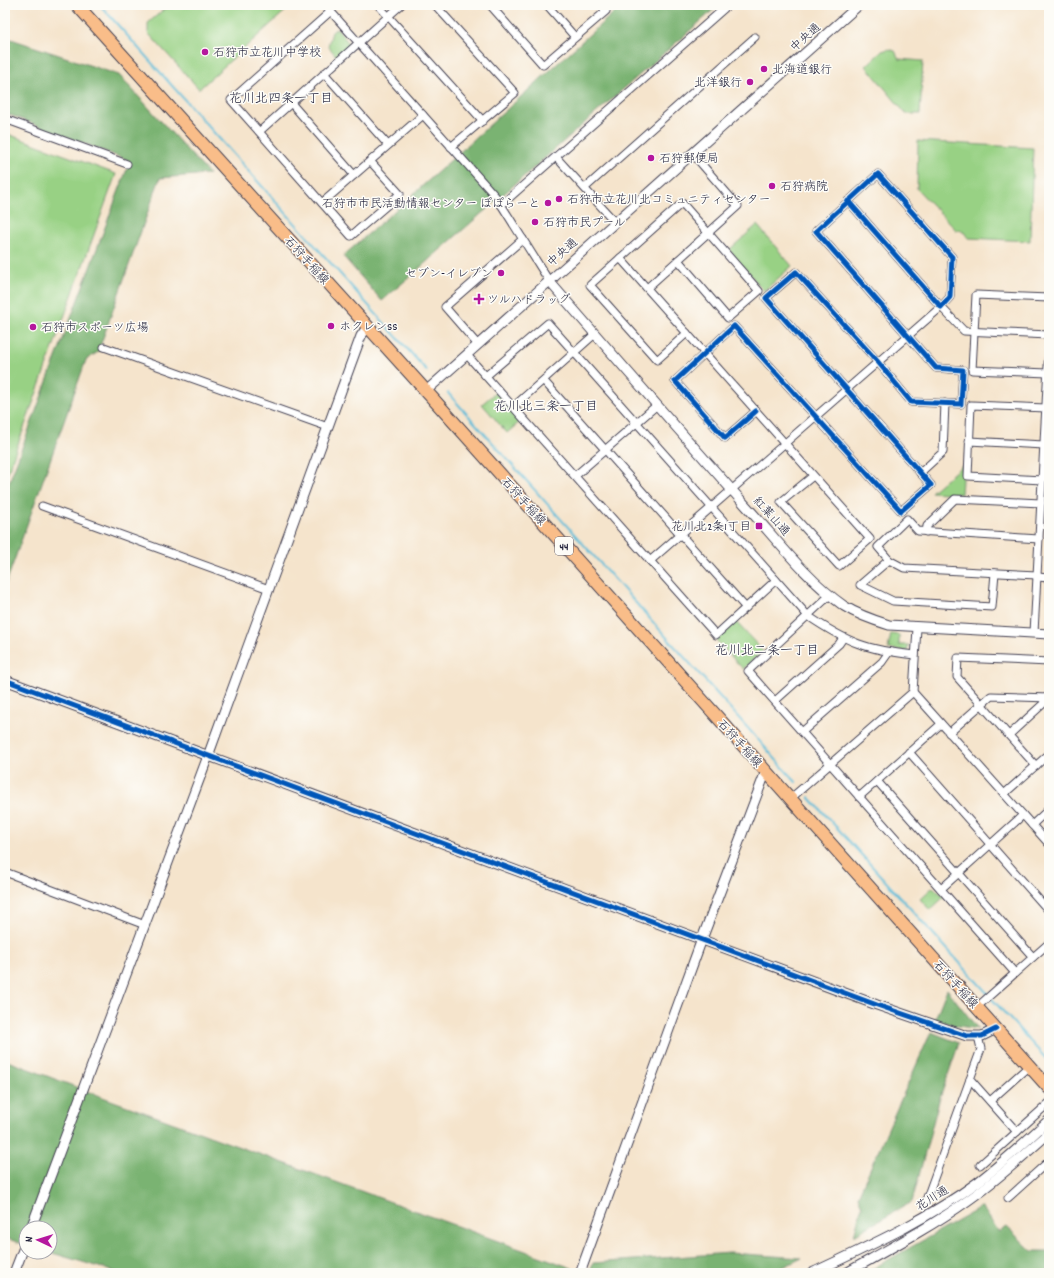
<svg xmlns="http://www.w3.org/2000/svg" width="1054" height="1278" font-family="Dekko,'Klee One',sans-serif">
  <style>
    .green { fill: #98d184; stroke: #5d7a60 }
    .forest { fill: #7ab372; stroke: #4e6a56 }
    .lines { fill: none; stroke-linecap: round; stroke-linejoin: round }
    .stream { stroke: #5bbcd9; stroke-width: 2 }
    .minor-casing { stroke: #423f51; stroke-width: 9 }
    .tertiary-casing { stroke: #423f51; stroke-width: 11 }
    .primary-casing { stroke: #423f51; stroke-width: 14 }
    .minor { stroke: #fff; stroke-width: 7 }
    .tertiary { stroke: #fff; stroke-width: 9 }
    .primary { stroke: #f9bd89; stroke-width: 12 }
    .cycleway-casing { stroke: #fdfcf7; stroke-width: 8 }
    .cycleway { stroke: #0057b8; stroke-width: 5 }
    .poi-dot { fill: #b5179e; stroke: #fdfcf7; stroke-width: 1.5 }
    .labels { text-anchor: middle; stroke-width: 3; stroke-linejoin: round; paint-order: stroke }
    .shield { fill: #fdfcf7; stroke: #646373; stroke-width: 1 }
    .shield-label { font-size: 11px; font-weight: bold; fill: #22223b }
    .street-label { font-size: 12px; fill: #22223b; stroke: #fdfcf7 }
    .poi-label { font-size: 12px; fill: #22223b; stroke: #fdfcf7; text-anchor: start }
    .neighbourhood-label { font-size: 13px; fill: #22223b; stroke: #fdfcf7 }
  </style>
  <rect width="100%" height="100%" fill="#fdfcf7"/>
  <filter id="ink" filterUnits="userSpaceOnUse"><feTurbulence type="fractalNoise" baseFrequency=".025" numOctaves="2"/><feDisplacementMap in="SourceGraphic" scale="8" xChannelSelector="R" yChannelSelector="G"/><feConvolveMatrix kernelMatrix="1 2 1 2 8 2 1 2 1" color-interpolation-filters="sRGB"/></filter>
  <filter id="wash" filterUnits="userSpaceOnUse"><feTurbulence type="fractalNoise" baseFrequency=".012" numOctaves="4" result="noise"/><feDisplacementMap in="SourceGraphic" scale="16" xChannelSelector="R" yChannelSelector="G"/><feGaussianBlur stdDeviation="0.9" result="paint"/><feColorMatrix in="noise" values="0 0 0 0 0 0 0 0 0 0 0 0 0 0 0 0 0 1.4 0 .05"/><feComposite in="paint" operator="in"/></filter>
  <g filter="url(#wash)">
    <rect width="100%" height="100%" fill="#f5e4cc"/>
    <!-- green -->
    <g class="green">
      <polygon points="169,5 292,5 199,89 148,33 148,23"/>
      <polygon points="337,28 350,45 337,57 328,46 332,32"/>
      <polygon points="889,49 895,51 899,59 923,61 920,114 906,114 866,66 882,51"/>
      <polygon points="5,133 116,174 5,480"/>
      <polygon points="918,141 1033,148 1030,241 968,238 963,231 956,230 917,189"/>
      <polygon points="757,225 792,266 764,291 729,250"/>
      <polygon points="496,392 522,420 507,433 482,404"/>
      <polygon points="963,465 961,494 931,492"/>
      <polygon points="736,622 763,651 743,669 716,640"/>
      <polygon points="891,634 899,635 899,645 909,645 907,651 888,649"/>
      <polygon points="933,887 944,897 930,910 920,899"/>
    </g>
    <!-- forest -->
    <g class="forest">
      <polygon points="622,5 719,5 382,301 343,256 408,199"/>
      <polygon points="5,37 119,75 209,174 160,178 98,352 86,360 5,586 5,493 130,161 5,113"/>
      <polygon points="947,989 978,1029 953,1025 935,1019"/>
      <polygon points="931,1032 959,1043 938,1104 912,1202 854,1235 862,1206 858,1196"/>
      <polygon points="5,1060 97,1095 572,1268 571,1273 119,1273 49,1252 50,1228 26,1228 26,1245 5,1238"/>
      <polygon points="982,1207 999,1232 1007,1227 1032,1251 1049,1251 1049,1273 865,1273"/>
      <polygon points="730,1253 802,1258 771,1273 589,1273 593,1263"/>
    </g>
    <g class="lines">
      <!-- stream -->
      <g class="stream">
        <polyline points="100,5 427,371"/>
        <polyline points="448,393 796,782"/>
        <polyline points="809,797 988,994"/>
        <polyline points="991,998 1049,1062"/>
      </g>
    </g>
  </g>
  <g filter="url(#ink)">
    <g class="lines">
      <defs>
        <g id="minor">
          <polyline points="325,5 497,198 549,281"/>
          <polyline points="378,5 483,121"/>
          <polyline points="435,5 515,93 451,147"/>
          <polyline points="490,5 543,65 606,11 601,5"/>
          <polyline points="547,5 575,37"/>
          <polyline points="331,11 231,100 351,236 400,194 370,161"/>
          <polyline points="324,73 388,145"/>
          <polyline points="291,103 354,175"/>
          <polyline points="5,119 127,164"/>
          <polyline points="260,131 401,5"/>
          <polyline points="556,157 615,222"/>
          <polyline points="585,188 755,37"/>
          <polyline points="322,203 423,115"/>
          <polyline points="501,205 728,5"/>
          <polyline points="620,258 870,539 839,566 781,502 813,476"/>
          <polyline points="678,260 728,318 759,291 682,203 590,285 657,360 687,333"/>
          <polyline points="647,288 738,206 692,153"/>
          <polyline points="478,345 445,307 523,239"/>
          <polyline points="104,347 328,427"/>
          <polyline points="467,355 716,635 776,580"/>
          <polyline points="1048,373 972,370 976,295 1049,298"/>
          <path d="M 486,376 L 548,323 L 808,616 C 848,643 867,650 915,655"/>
          <polyline points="544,381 746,608"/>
          <polyline points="513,407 595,334"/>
          <polyline points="756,411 725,438 675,381 734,326 901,511 931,485 766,298 796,272 878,362 911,402 961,404 963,370 936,368 816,231 878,174 952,257 950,297 941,307 848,201"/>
          <polyline points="969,441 1044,445"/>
          <polyline points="920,473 943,452 945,403"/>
          <polyline points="575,476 657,405"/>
          <polyline points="1042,480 968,476 971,405 1046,408"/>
          <polyline points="42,506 269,589"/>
          <polyline points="926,532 927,526 955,499 1041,503"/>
          <polyline points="889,560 860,585 893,601 992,607 995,573"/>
          <polyline points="650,561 941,307 964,331 1049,335"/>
          <polyline points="1037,575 904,568 889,560 878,547 907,519 918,531 1039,539"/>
          <polyline points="1037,577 1049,578"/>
          <polyline points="830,595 748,671 1015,973"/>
          <polyline points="1034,633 1049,347"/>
          <polyline points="913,692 1049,844"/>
          <polyline points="775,701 839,644 843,638"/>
          <polyline points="802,732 882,662 889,652"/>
          <polyline points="949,733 991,696 1049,698"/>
          <polyline points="1009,735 1043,704 1045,698"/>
          <polyline points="909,752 1049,911"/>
          <polyline points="1036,766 957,677 958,658 1049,662"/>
          <polyline points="877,781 1033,957"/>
          <polyline points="1004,794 1049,754"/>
          <polyline points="859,797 941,724"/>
          <polyline points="790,799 913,692 917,628"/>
          <polyline points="1032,825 1049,809"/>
          <polyline points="5,872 145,925"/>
          <polyline points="941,889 1023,815"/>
          <polyline points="977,1007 1049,943"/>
          <polyline points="970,1079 1017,1132"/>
          <polyline points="990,1101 1029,1066"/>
          <polyline points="980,1165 1049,1103"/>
          <polyline points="1008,1198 1049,1161"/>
          <polyline points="925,1203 981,1049 978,1036"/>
        </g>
        <g id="tertiary">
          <path d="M 549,281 C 614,356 680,432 747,507 C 777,540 807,580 844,606 C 858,615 873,620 889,625 L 1049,634"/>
          <polyline points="426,391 859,5"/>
          <polyline points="5,680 877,1005 967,1036 982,1036 996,1029"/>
          <polyline points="31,1228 208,756 361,336 368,326"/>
          <polyline points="14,1273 26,1242"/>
          <polyline points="580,1273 702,939 766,771"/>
          <path d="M 812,1273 C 869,1246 927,1220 978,1182 C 1003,1163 1026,1141 1049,1120"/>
          <path d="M 846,1273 C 887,1250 929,1228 967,1201 C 996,1181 1022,1157 1049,1133"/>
        </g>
        <polyline id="primary" points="77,5 426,391 1049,1088"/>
      </defs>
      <!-- minor casing -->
      <use href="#minor" class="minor-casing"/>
      <!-- tertiary casing -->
      <use href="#tertiary" class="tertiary-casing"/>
      <!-- primary casing -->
      <use href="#primary" class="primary-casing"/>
      <!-- minor -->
      <use href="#minor" class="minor"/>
      <!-- tertiary -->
      <use href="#tertiary" class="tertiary"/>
      <!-- primary -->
      <use href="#primary" class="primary"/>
      <defs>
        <g id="cycleway">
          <polyline points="756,411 725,438 675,381 734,326 901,511 931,485 766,298 796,272 878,362 911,402 961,404 963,370 936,368 816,231 878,174 952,257 950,297 941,307 848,201"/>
          <polyline points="5,680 877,1005 967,1036 982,1036 996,1029"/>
        </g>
      </defs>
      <!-- cycleway casing -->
      <use href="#cycleway" class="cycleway-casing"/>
      <!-- cycleway -->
      <use href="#cycleway" class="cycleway"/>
    </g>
  </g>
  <!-- markers -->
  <g class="poi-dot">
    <circle cx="205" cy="52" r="4"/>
    <circle cx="764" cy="69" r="4"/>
    <circle cx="750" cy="82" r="4"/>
    <circle cx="651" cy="158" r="4"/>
    <circle cx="772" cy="186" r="4"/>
    <circle cx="559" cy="199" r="4"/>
    <circle cx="548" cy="203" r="4"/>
    <circle cx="535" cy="222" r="4"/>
    <circle cx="501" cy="273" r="4"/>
    <path d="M477 293h4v4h4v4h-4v4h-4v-4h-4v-4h4z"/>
    <circle cx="331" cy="326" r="4"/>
    <circle cx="33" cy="327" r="4"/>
    <rect x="755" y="522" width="8" height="8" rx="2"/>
  </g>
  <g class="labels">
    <!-- shield labels -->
    <rect class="shield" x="555" y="537" width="18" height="18" rx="3"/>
    <g class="shield-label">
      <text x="564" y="550">44</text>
    </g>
    <!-- street labels -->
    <g class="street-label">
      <text transform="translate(805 37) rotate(-42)" y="4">中央通</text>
      <text transform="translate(562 252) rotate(-42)" y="4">中央通</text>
      <text transform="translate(307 260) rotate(48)" y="4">石狩手稲線</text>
      <text transform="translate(524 501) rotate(48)" y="4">石狩手稲線</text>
      <text transform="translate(772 516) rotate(48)" y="4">紅葉山通</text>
      <text transform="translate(740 743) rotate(48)" y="4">石狩手稲線</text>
      <text transform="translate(956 984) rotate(48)" y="4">石狩手稲線</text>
      <text transform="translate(932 1198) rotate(-32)" y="4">花川通</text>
    </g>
    <!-- poi labels -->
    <g class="poi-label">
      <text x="213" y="56">石狩市立花川中学校</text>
      <text x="772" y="73">北海道銀行</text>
      <text x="742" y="86" text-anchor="end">北洋銀行</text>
      <text x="659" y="162">石狩郵便局</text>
      <text x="780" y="190">石狩病院</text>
      <text x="567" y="203">石狩市立花川北コミュニティセンター</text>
      <text x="540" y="207" text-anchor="end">石狩市市民活動情報センター ぽぽらーと</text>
      <text x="543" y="226">石狩市民プール</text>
      <text x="493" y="277" text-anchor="end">セブン-イレブン</text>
      <text x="487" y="303">ツルハドラッグ</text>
      <text x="339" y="330">ホクレンSS</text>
      <text x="41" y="331">石狩市スポーツ広場</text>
      <text x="751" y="530" text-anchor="end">花川北2条1丁目</text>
    </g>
    <!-- neighbourhood labels -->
    <g class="neighbourhood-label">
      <text x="281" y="102">花川北四条一丁目</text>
      <text x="546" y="410">花川北三条一丁目</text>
      <text x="767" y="654">花川北二条一丁目</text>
    </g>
  </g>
  <!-- margin -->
  <rect width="1054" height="1278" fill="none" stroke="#fdfcf7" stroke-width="20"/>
  <!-- north arrow -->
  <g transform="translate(38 1240) rotate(274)"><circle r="19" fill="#fdfcf7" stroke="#a5a5ac"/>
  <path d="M0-3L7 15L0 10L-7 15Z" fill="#b5179e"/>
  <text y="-6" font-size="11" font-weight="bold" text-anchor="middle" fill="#22223b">N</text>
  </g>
</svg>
